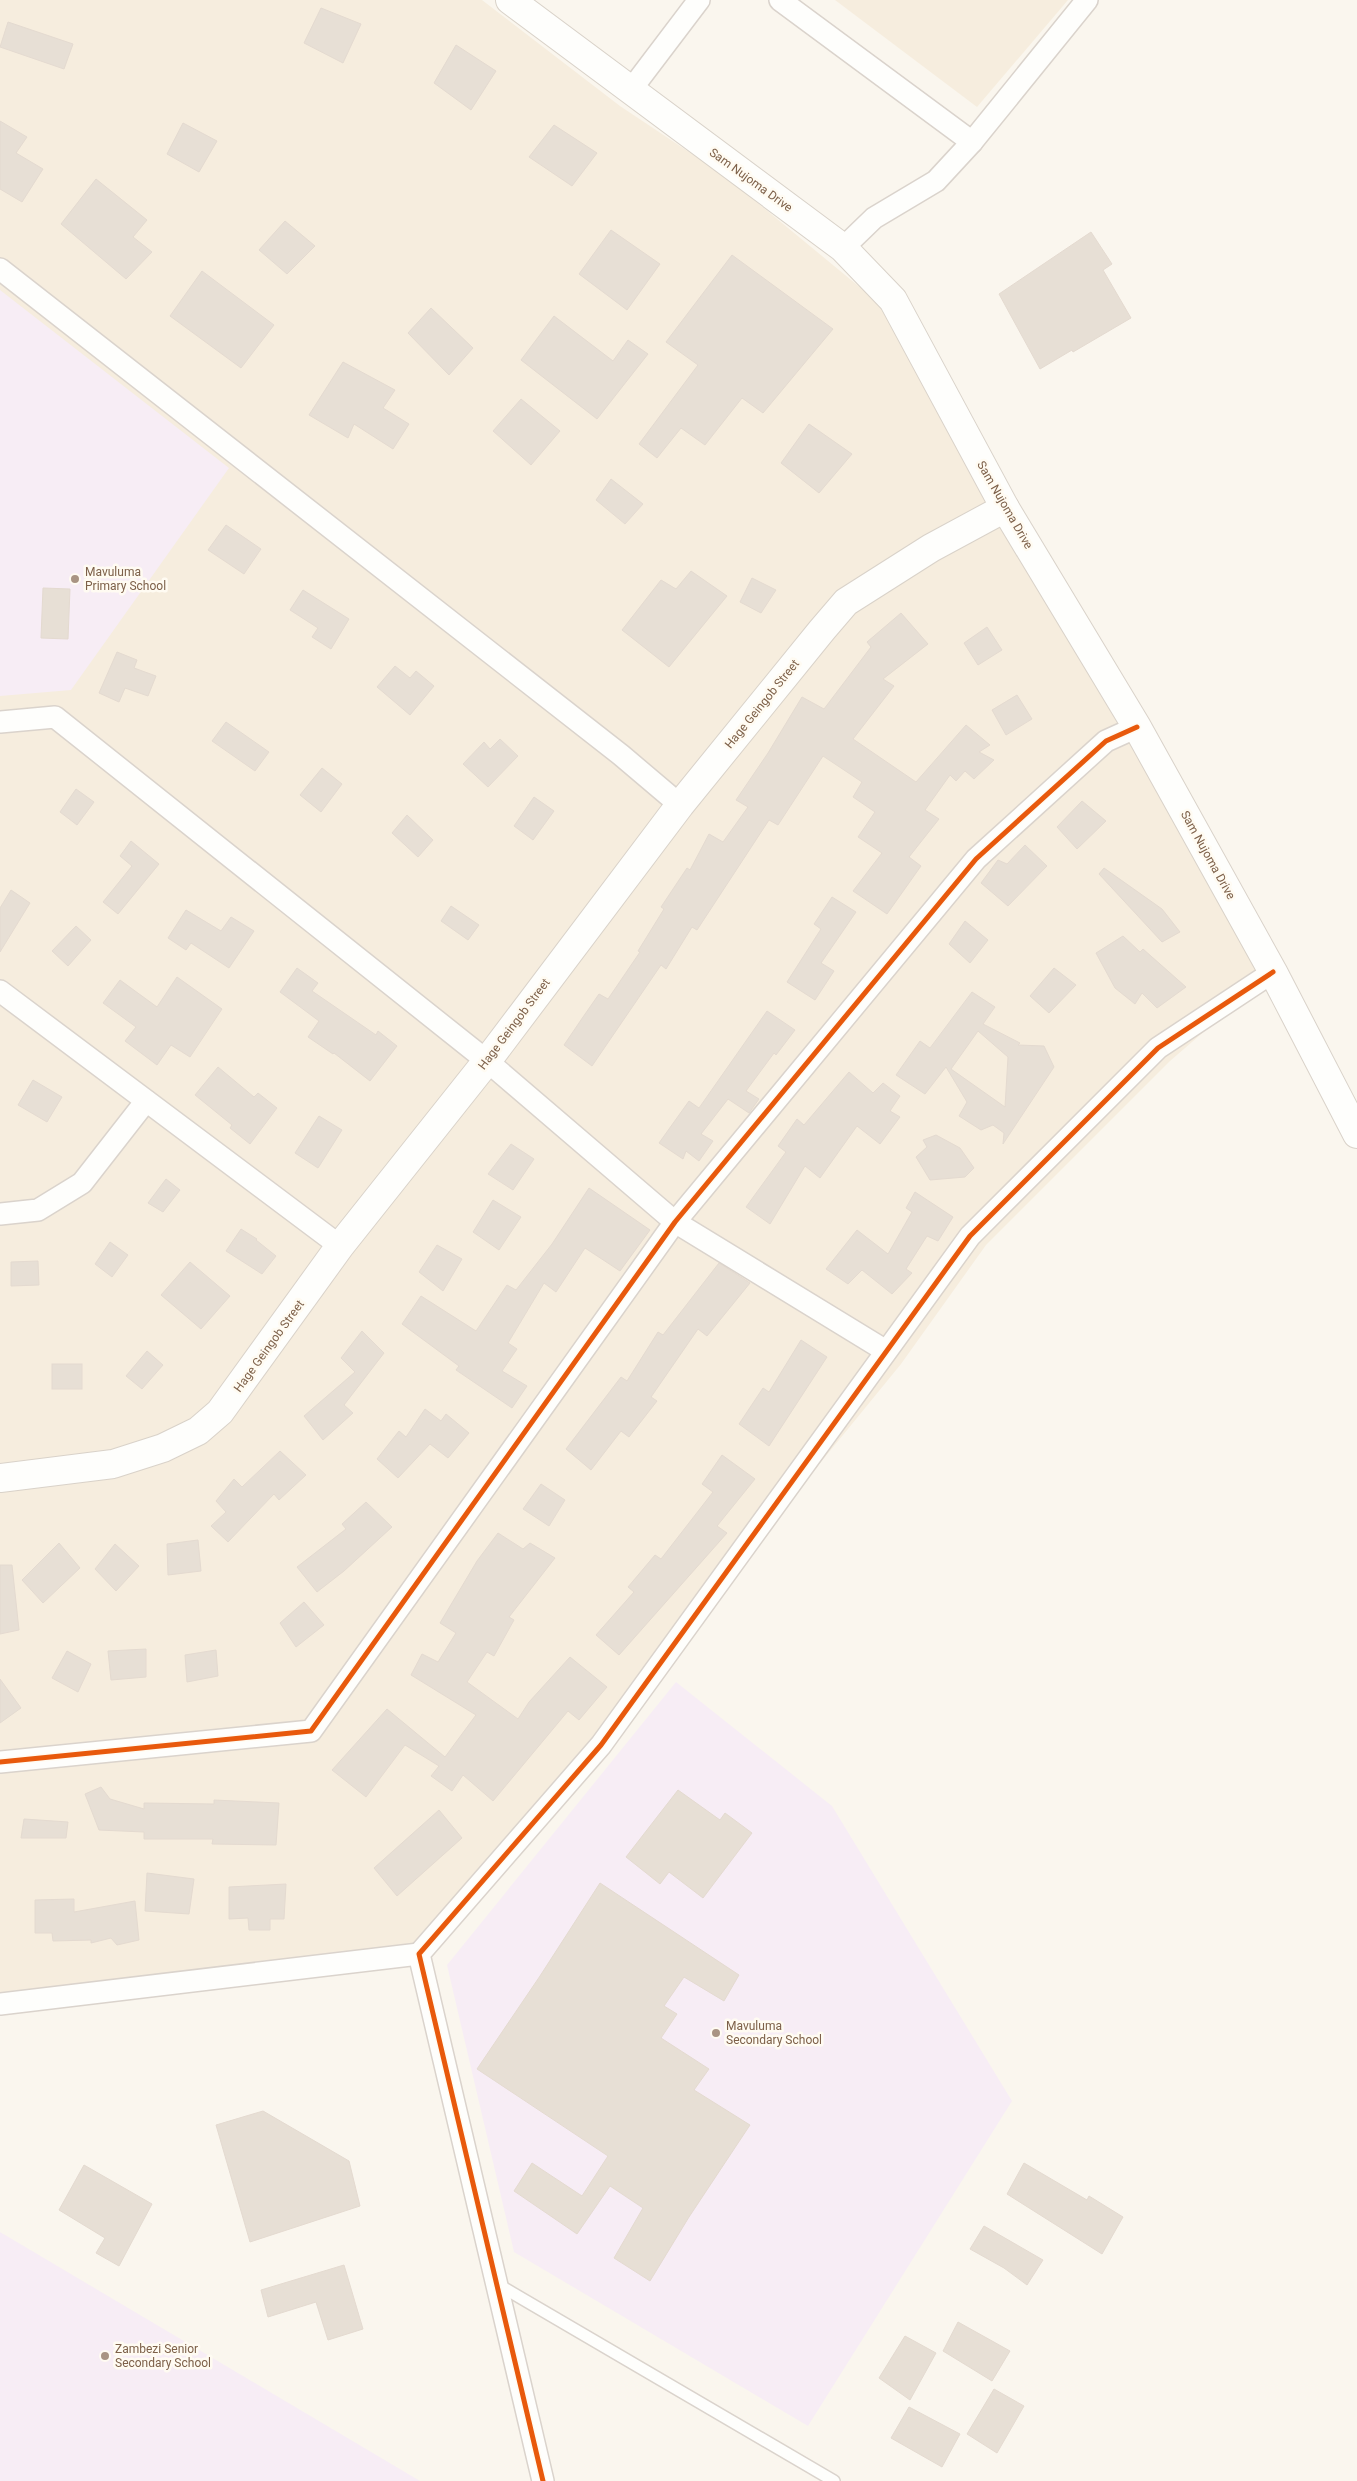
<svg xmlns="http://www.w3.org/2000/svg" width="1357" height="2481" font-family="Roboto,sans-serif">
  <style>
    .residential { fill: #f6edde }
    .education { fill: #f7edf5 }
    .building { fill: #e7dfd5; stroke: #e4dad0; fill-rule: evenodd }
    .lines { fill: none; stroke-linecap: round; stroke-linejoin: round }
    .lane-casing { stroke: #dad3cc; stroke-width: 14 }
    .street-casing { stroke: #dad3cc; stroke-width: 24 }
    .secondary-casing { stroke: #d9d2c9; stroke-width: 30 }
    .lane { stroke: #fefefc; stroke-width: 11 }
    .street { stroke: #fefefc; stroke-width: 21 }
    .secondary { stroke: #fefefc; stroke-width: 28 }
    .cycleway-casing { stroke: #fffbf2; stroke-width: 8 }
    .cycleway { stroke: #e8590c; stroke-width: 5 }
    .poi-dot { fill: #a99483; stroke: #fffbf2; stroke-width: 2 }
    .labels { text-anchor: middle; stroke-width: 5; stroke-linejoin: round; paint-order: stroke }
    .street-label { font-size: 12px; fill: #7d6049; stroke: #fffbf2 }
    .poi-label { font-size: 12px; fill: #7d6049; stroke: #fffbf2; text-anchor: start }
  </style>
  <rect width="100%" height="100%" fill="#faf6ee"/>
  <!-- residential -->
  <g class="residential">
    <polygon points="0,0 482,0 620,106 725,176 879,303 1273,972 1170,1061 986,1245 901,1364 419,1954 0,2004"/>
    <polygon points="835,0 1068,0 977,107"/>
  </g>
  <!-- education -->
  <g class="education">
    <polygon points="0,290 229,468 71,690 0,696"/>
    <polygon points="676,1682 832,1806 1012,2101 808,2426 514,2252 447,1965"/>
    <polygon points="0,2232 420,2481 0,2481"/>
  </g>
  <!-- building -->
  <g class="building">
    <polygon points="321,8 361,24 343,63 304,43"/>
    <polygon points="8,22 73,44 64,69 0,47"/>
    <polygon points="456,45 496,71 471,110 434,83"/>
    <polygon points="0,121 27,137 16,153 43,169 22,202 0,189"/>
    <polygon points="183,123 217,141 199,172 167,154"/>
    <polygon points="554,125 597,153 572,186 529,157"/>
    <polygon points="96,179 147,220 133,237 152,252 126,279 61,224"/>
    <polygon points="285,221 315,246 287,274 259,250"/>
    <polygon points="611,230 660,264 627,310 579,274"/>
    <polygon points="1091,232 1112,264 1103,270 1131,318 1073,352 1072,350 1040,369 999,294"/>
    <polygon points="732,255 833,329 763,413 742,398 705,445 681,428 657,458 639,444 698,365 666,342"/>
    <polygon points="202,271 274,325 241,368 170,316"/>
    <polygon points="431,308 473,348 449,375 408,333"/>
    <polygon points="554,316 613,361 628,340 648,354 597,419 521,360"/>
    <polygon points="343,362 395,390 383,408 409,424 393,449 354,424 348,438 309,415"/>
    <polygon points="521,399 560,431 531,465 493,431"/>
    <polygon points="809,424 852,454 819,493 781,463"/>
    <polygon points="611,479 643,504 625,524 596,500"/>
    <polygon points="226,525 261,549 244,574 208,550"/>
    <polygon points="691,571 727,596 669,667 622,630 661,580 676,589"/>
    <polygon points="752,578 776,590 761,613 740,602"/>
    <polygon points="43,588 70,589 68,639 41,638"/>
    <polygon points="303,590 349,619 331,649 312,637 318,628 290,610"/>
    <polygon points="901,613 928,644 883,679 894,686 853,739 916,782 966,725 990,745 979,752 994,760 974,779 965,771 956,781 950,775 925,810 939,819 909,857 921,866 887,914 853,891 882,853 858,837 875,812 853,797 862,782 823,756 778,825 769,820 697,930 692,927 666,969 661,965 592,1066 564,1045 583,1017 599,994 608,999 640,952 638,951 664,909 661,907 687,868 690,870 709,834 723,842 748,807 736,800 768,753 802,697 824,709 871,647 867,642"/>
    <polygon points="987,627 1002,650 978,665 964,643"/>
    <polygon points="117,652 137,660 134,668 156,676 148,696 125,688 119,702 99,693"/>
    <polygon points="395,666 410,678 416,671 434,686 410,715 377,687"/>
    <polygon points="1017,695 1032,719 1006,735 992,710"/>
    <polygon points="226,722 269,752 255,771 212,741"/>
    <polygon points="500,739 518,756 488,787 463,764 484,742 490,749"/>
    <polygon points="322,768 342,784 321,812 300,795"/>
    <polygon points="76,789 94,802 77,825 60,812"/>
    <polygon points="534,797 554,811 533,840 514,826"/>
    <polygon points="1082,801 1106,821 1077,849 1057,827"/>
    <polygon points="407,815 433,840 418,857 392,833"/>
    <polygon points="131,841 159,864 118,914 103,902 132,866 120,856"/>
    <polygon points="1025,845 1047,866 1008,906 981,883 998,860 1007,864"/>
    <polygon points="1104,868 1162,909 1180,932 1162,942 1099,874"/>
    <polygon points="11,890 30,903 0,952 0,908"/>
    <polygon points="832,897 856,912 821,963 834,971 815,1000 787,982 821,929 814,924"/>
    <polygon points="451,906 479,925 468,940 441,921"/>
    <polygon points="186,910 221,931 231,917 254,931 229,968 191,943 186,950 168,938"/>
    <polygon points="965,921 988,940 970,963 949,944"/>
    <polygon points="76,926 91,940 68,966 52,951"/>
    <polygon points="1123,936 1140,952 1143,949 1186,987 1157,1008 1142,993 1135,1004 1115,988 1096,953"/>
    <polygon points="297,968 318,983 312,991 376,1035 378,1031 397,1046 370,1081 334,1053 333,1054 308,1037 319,1021 280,992"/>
    <polygon points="1054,968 1076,985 1049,1013 1030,996"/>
    <polygon points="177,977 222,1009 190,1057 171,1045 157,1065 125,1041 136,1027 103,1003 120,980 157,1007"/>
    <path d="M 972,992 L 995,1007 L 983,1024 L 1020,1043 L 1018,1045 L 1044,1046 L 1054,1067 L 1003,1144 L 1004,1133 L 993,1125 L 981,1130 L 959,1116 L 967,1102 L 946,1067 L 925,1094 L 896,1075 L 920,1041 L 930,1048 ZM 978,1031 L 1008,1057 L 1005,1107 L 951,1069 Z"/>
    <polygon points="767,1011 795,1030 776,1055 774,1053 746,1091 759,1099 749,1113 728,1099 701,1134 713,1141 699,1161 686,1151 683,1159 659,1143 689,1101 699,1108"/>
    <polygon points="218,1067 254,1097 258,1093 277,1108 250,1144 230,1128 232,1125 195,1095"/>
    <polygon points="849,1072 873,1093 883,1083 900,1096 890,1111 900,1117 880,1144 857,1126 820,1178 805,1166 770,1224 746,1207 786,1152 778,1146 797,1119 804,1125"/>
    <polygon points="33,1080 62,1097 47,1122 18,1105"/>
    <polygon points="319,1116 342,1130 318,1168 295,1153"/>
    <polygon points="936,1135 960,1148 974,1168 965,1177 930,1180 916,1157 927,1147 923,1140"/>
    <polygon points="511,1144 534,1159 513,1190 488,1174"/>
    <polygon points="166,1179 180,1190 163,1212 148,1203"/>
    <polygon points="589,1188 650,1230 620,1271 585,1248 556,1292 544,1283 508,1343 517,1349 502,1371 527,1386 512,1408 456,1370 459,1366 402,1324 421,1296 476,1331 507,1285 516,1290 552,1244"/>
    <polygon points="915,1192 953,1217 938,1241 927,1236 906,1269 912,1273 892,1294 862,1270 848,1284 826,1269 857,1230 888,1254 912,1212 906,1208"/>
    <polygon points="493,1200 521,1217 499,1250 473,1232"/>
    <polygon points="241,1229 257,1239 256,1240 276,1256 262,1274 226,1251"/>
    <polygon points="110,1242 128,1255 112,1277 95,1264"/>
    <polygon points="437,1245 462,1259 443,1291 419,1272"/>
    <polygon points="38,1261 39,1285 11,1286 11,1262"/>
    <polygon points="190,1262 230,1296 201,1329 161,1295"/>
    <polygon points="719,1263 750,1283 707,1336 698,1329 651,1397 657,1401 629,1437 621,1431 591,1470 566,1449 621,1377 627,1381 658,1332 663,1335"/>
    <polygon points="362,1331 384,1353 344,1405 353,1413 323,1440 304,1416 355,1372 341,1358"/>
    <polygon points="801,1340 827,1357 769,1446 739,1424 763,1388 769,1392"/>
    <polygon points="147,1351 163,1365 142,1389 126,1376"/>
    <rect x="52" y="1364" width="30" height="25"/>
    <polygon points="425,1409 441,1421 446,1414 469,1433 448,1458 430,1444 398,1478 377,1459 399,1431 406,1437"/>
    <polygon points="280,1451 306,1475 279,1500 274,1494 228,1542 211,1526 226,1512 216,1501 234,1479 242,1487"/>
    <polygon points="722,1455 755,1479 717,1526 727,1533 619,1655 596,1635 634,1592 628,1587 655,1555 661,1559 713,1492 702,1484"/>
    <polygon points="541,1484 565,1500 549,1526 523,1509"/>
    <polygon points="366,1502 392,1527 344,1571 317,1592 297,1567 346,1529 342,1524"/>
    <polygon points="498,1533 523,1549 530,1543 555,1558 509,1617 514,1620 494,1656 487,1652 467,1682 518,1719 529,1702 570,1657 607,1687 579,1720 568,1711 493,1801 463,1775 452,1791 431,1776 439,1766 405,1745 366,1797 332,1770 387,1709 445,1757 476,1715 411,1675 422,1654 438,1662 456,1633 440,1623 477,1561"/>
    <polygon points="198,1540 201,1571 168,1575 167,1544"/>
    <polygon points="59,1543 80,1568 43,1603 22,1580"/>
    <polygon points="115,1544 139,1566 116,1591 95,1569"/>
    <polygon points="0,1565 12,1565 19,1630 0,1634"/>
    <polygon points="304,1602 324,1625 296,1647 280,1623"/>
    <polygon points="146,1649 146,1677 111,1680 108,1651"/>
    <polygon points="216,1650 218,1676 187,1682 185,1655"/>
    <polygon points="67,1651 91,1664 78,1692 52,1678"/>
    <polygon points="0,1679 21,1708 0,1723"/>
    <polygon points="101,1787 110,1799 144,1809 144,1803 214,1804 214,1800 279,1803 276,1845 212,1844 213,1839 144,1839 144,1832 99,1830 85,1794"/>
    <polygon points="678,1790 720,1820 725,1813 752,1833 703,1898 669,1872 660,1884 626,1857"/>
    <polygon points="439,1810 462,1838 397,1896 374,1868"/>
    <polygon points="24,1819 68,1822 66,1838 21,1838"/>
    <polygon points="147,1873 194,1879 189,1914 145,1911"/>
    <polygon points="600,1883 739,1975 724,2001 684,1977 664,2006 677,2014 661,2038 709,2069 694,2090 750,2125 689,2217 650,2281 614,2258 643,2208 610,2186 577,2234 514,2191 532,2163 582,2196 608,2156 477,2069 540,1976"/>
    <polygon points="286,1884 284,1919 270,1919 270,1930 249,1930 248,1918 229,1919 229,1887"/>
    <polygon points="74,1899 74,1912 135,1901 139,1940 117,1945 111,1938 91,1943 91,1940 53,1941 52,1933 35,1933 35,1900"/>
    <polygon points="263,2111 349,2161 360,2206 250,2242 216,2125"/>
    <polygon points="1024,2163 1087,2200 1089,2196 1123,2217 1102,2254 1007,2194"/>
    <polygon points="84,2165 152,2204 119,2266 96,2253 105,2238 59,2210"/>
    <polygon points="984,2226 1043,2260 1027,2285 1004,2268 970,2249"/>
    <polygon points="344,2265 363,2329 328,2340 316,2302 268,2317 261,2290"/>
    <polygon points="958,2322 1010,2351 992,2381 943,2351"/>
    <polygon points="905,2336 936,2353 910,2400 879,2378"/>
    <polygon points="994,2389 1024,2406 997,2453 967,2434"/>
    <polygon points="909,2407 960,2434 942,2467 891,2438"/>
  </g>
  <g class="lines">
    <defs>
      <polyline id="lane" points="497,2284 834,2481"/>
      <g id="street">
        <polyline points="780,0 972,142"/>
        <polyline points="630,91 699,0"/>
        <polyline points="843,248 874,218 936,181 972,142 1087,0"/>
        <polyline points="0,269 621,755 680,805"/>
        <polyline points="0,722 55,717 487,1061 675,1222 886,1351"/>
        <polyline points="0,991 340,1246"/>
        <polyline points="0,1214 38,1210 82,1183 146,1101"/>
        <polyline points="0,1762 311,1731 675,1222 976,859 1106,741 1137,727"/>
        <polyline points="0,2004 419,1954"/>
        <polyline points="543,2481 419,1954 601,1745 970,1236 1158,1048 1273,972"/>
      </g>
      <g id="secondary">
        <polyline points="510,0 843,248 893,300 1005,508 1137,727 1273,972 1357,1134"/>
        <polyline points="0,1478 113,1464 163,1448 198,1431 220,1412 340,1246 487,1061 680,805 822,630 846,602 931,548 1005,508"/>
      </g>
    </defs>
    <!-- lane casing -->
    <use href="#lane" class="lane-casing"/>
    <!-- street casing -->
    <use href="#street" class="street-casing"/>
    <!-- secondary casing -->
    <use href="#secondary" class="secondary-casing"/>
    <!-- lane -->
    <use href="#lane" class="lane"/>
    <!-- street -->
    <use href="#street" class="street"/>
    <!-- secondary -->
    <use href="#secondary" class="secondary"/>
    <defs>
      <g id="cycleway">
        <polyline points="0,1762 311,1731 675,1222 976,859 1106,741 1137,727"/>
        <polyline points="543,2481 419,1954 601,1745 970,1236 1158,1048 1273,972"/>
      </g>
    </defs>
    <!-- cycleway casing -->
    <use href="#cycleway" class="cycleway-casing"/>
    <!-- cycleway -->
    <use href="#cycleway" class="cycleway"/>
  </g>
  <!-- markers -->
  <g class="poi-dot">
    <circle cx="75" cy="579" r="5"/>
    <circle cx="716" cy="2033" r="5"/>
    <circle cx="105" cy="2356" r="5"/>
  </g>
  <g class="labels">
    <!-- street labels -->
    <g class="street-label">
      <text transform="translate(751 180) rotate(36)" y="4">Sam Nujoma Drive</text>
      <text transform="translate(1005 505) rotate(60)" y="4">Sam Nujoma Drive</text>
      <text transform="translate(762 704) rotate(-51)" y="4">Hage Geingob Street</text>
      <text transform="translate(1208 855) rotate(61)" y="4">Sam Nujoma Drive</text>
      <text transform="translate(514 1024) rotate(-53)" y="4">Hage Geingob Street</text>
      <text transform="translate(269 1346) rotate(-54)" y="4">Hage Geingob Street</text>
    </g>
    <!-- poi labels -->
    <g class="poi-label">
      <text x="85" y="576">Mavuluma<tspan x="85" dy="14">Primary School</tspan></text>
      <text x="726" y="2030">Mavuluma<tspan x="726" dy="14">Secondary School</tspan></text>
      <text x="115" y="2353">Zambezi Senior<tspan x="115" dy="14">Secondary School</tspan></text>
    </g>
  </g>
</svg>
